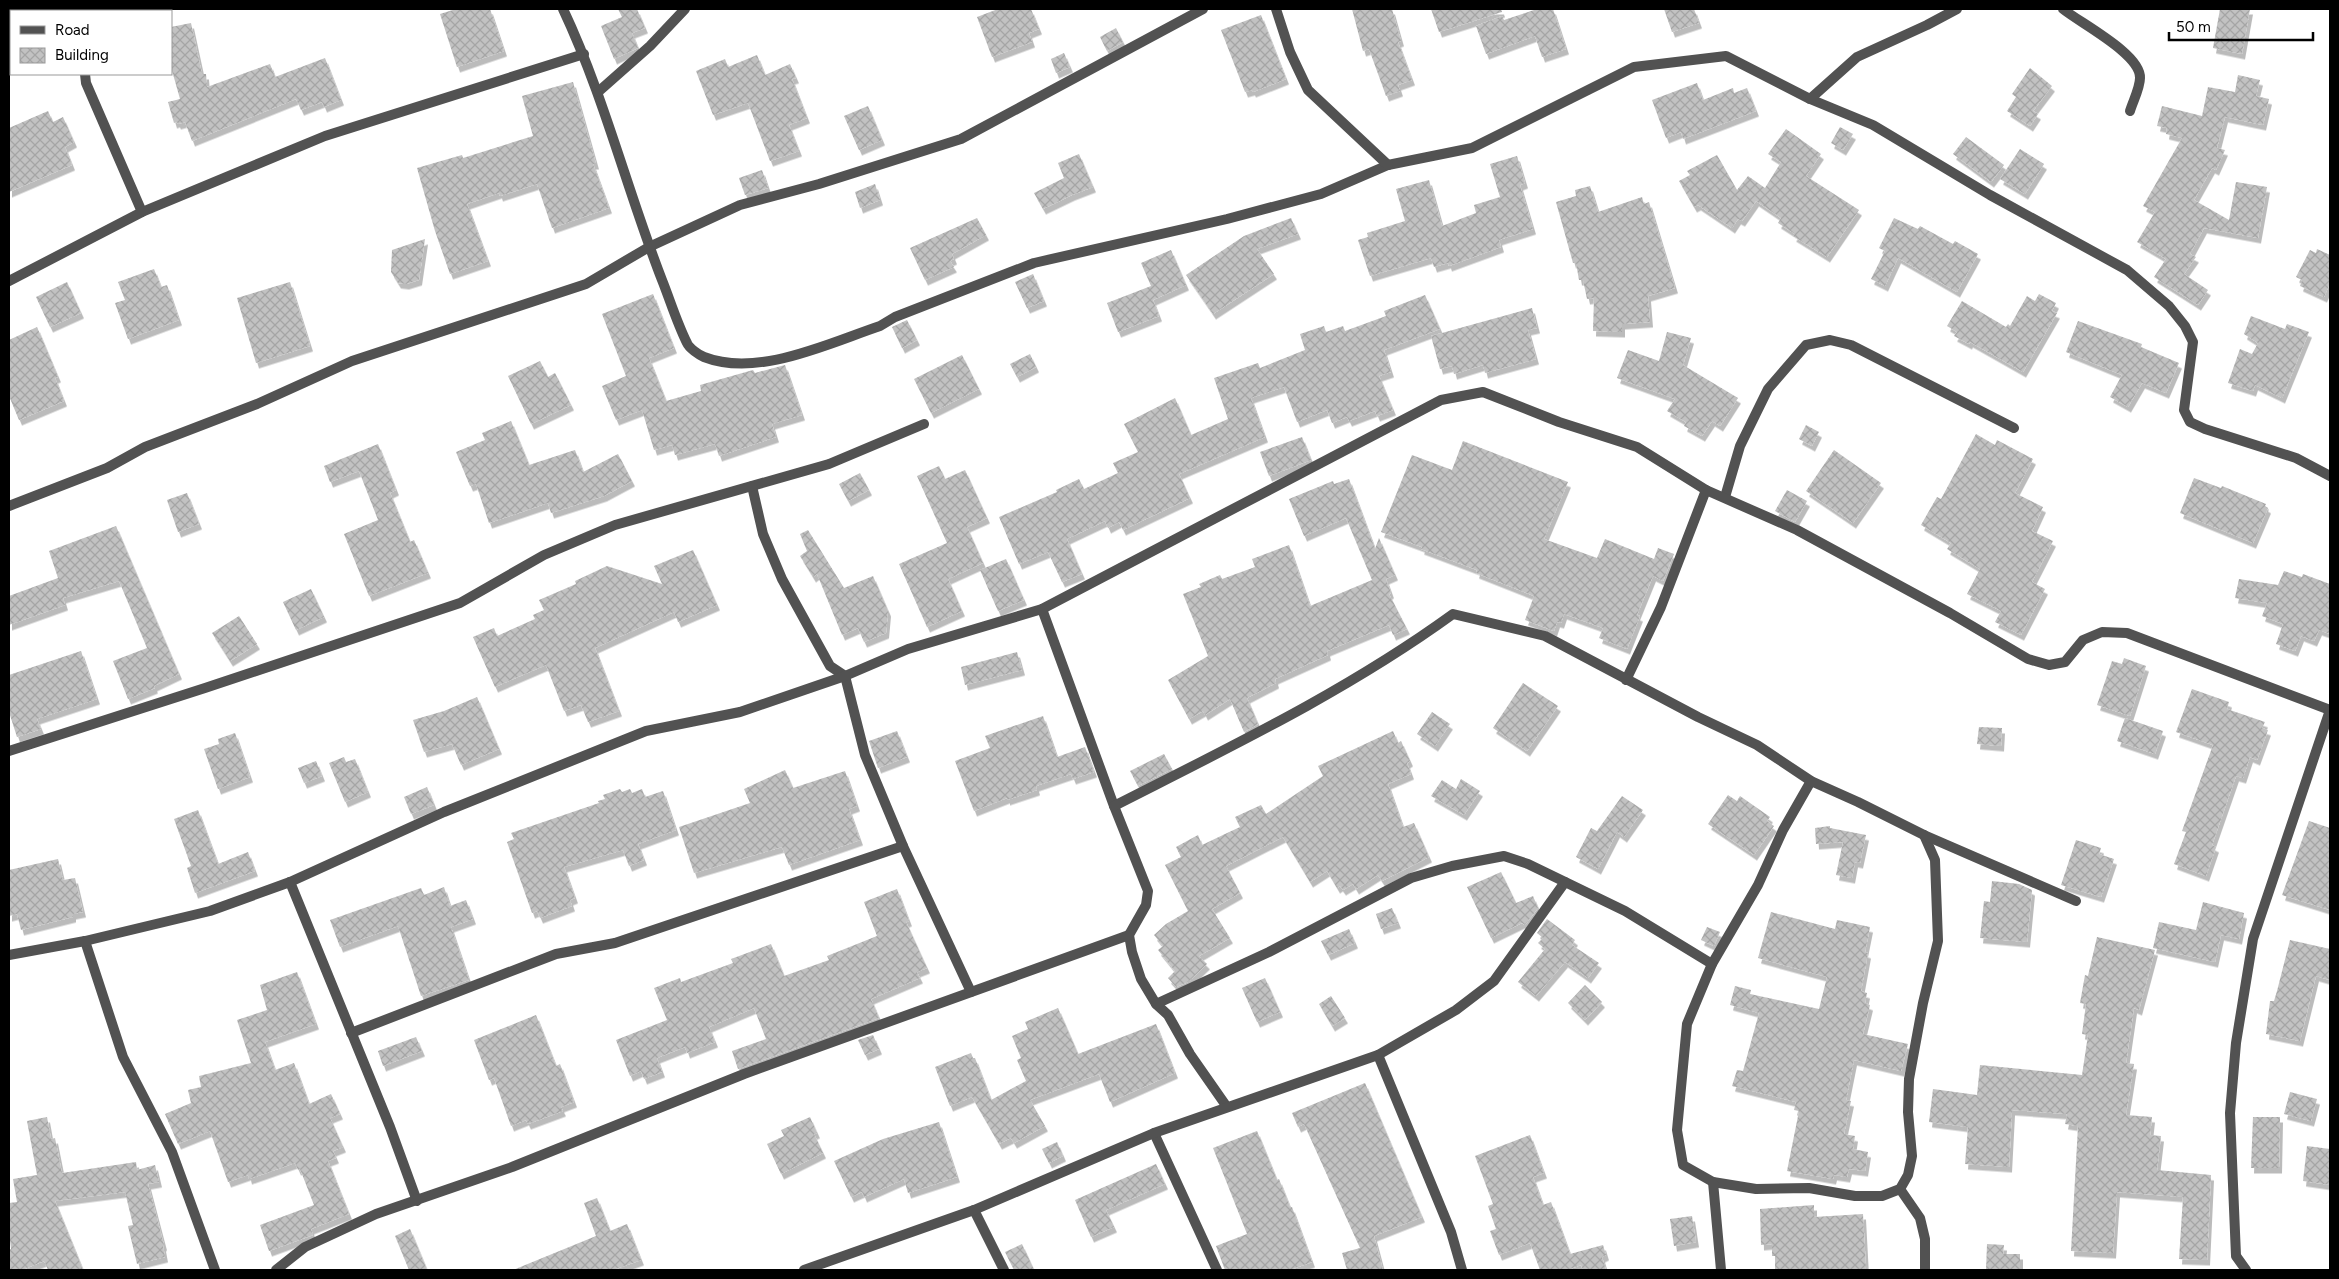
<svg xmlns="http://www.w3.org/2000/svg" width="2339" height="1279" font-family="Figtree,sans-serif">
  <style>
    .building { fill: url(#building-cross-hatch); filter: url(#shadow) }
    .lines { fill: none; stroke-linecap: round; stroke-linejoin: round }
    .street { stroke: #525252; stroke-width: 10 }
  </style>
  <defs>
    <pattern id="building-cross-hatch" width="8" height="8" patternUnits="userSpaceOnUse" patternTransform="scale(1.25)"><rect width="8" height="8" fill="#c2c2c2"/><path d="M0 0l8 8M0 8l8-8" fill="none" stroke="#a5a5a5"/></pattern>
    <filter id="shadow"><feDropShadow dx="3" dy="5.5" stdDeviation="0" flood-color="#0004"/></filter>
  </defs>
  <rect width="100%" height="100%" fill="#fff"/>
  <!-- building -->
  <g class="building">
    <polygon points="456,9 490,9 504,51 457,67 440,14"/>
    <polygon points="618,9 637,9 645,28 632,33 638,48 614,59 601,26 622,17"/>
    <polygon points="998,9 1031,9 1039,29 1029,33 1032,42 992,57 977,17"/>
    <polygon points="1352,9 1392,9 1401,41 1398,42 1412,80 1398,85 1400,91 1386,96 1369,49 1363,51"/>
    <polygon points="1431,9 1501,9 1502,12 1439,32"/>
    <polygon points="1537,9 1553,9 1566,49 1542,57 1535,36 1486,54 1476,26 1502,16 1504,20"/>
    <polygon points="1664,9 1694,9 1699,23 1672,32"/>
    <polygon points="2220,9 2250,9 2242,54 2213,48"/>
    <polygon points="1261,15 1286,79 1253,92 1252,90 1245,92 1221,30"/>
    <polygon points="191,23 202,74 206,74 207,87 270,64 275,77 325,58 341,100 324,107 322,102 301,110 296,99 192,141 185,122 178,124 177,122 174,123 168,102 180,99 171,67 171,27"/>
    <polygon points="1116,28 1123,42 1107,51 1100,37"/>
    <polygon points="1064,53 1070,67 1056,73 1051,59"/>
    <polygon points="757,55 765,75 790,64 796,78 792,79 807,118 789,125 799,151 770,161 748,103 713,115 696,71 725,59 728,67"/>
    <polygon points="2030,68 2052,86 2033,111 2038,114 2030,126 2007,111 2016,97 2012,94"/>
    <polygon points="2238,75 2260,80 2256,96 2269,99 2263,125 2225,117 2217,148 2225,150 2216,170 2212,168 2194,200 2229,220 2236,182 2267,187 2258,238 2204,228 2190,254 2196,257 2184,274 2208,290 2198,305 2154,277 2166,259 2137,242 2155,212 2143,206 2182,138 2166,134 2167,128 2157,126 2162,106 2202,116 2208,87 2235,92"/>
    <polygon points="573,82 596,164 593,164 609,208 552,228 537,184 500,196 499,193 467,204 488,261 450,274 435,231 417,168 462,155 463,158 533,136 522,96"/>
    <polygon points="1697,83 1703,100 1733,88 1734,93 1747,88 1756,111 1683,139 1681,132 1666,138 1652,100"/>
    <polygon points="868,106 882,140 859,150 844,116"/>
    <polygon points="48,111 53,122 63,117 74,142 65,147 72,165 9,192 9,128"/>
    <polygon points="1840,127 1853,134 1843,150 1831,143"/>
    <polygon points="1786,129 1821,154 1806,176 1859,210 1827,257 1793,236 1795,234 1778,223 1781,218 1756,201 1742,221 1738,219 1732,228 1698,205 1694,207 1679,181 1690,175 1687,171 1717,155 1737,190 1748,176 1765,188 1781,162 1768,154"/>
    <polygon points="1966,137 2004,165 1991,182 1953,154"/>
    <polygon points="2020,149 2044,164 2025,194 2000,179"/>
    <polygon points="1079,154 1093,187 1072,195 1043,209 1034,193 1064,178 1058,163"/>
    <polygon points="1517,156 1525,183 1520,185 1533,229 1499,240 1501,247 1449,266 1448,263 1434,267 1431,258 1370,276 1358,240 1368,237 1367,233 1405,221 1396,189 1429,180 1442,226 1476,213 1474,205 1500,197 1490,164"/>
    <polygon points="762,170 768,188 745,195 739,178"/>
    <polygon points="875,184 880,200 860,208 855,192"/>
    <polygon points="1590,186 1598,212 1642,197 1644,204 1649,202 1675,288 1648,296 1650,322 1622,324 1622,332 1593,331 1594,298 1587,299 1583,280 1579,280 1576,263 1573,263 1556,202 1576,196 1575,190"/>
    <polygon points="977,218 986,235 952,254 954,259 950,261 954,267 925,280 910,248"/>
    <polygon points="1291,218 1298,234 1257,249 1274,274 1213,314 1186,275 1244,236"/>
    <polygon points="1894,218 1918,229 1920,226 1953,244 1955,241 1978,254 1957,292 1898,258 1885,286 1871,279 1885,251 1879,248"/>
    <polygon points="425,239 419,280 406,284 398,283 391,272 392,250"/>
    <polygon points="2317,249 2330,255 2330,283 2324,297 2300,286 2302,280 2296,277 2310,250 2316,253"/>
    <polygon points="1171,250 1186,285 1153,300 1159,316 1118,332 1107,303 1151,286 1141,263"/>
    <polygon points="154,269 161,287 167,285 179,320 128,339 115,303 125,300 118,282"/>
    <polygon points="1033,274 1044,301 1027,308 1015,282"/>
    <polygon points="67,282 81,313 50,327 36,297"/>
    <polygon points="290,282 310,346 256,363 237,298"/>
    <polygon points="653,294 674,348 649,358 666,401 701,391 700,385 753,370 755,373 785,365 802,415 772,424 776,437 719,456 715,444 675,455 672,445 654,450 642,410 616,420 602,386 626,376 602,314"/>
    <polygon points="2039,294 2056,303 2052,311 2057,313 2023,372 1970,342 1969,344 1954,336 1957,332 1947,326 1962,301 2006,327 2008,324 2010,326 2027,296 2035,301"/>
    <polygon points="1425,295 1440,329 1384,350 1391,372 1379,376 1393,410 1377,416 1375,411 1349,421 1347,417 1332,423 1327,410 1297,422 1284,387 1251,398 1265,437 1179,474 1190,498 1123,530 1119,522 1108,528 1105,521 1067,539 1082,574 1062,582 1048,552 1019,564 999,517 1057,492 1056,490 1079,479 1084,489 1118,473 1113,463 1138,452 1124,424 1175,398 1191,435 1228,419 1214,378 1258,363 1260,368 1305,350 1300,334 1324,326 1326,332 1343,326 1345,331 1386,316 1384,311"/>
    <polygon points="1532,308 1537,328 1528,330 1536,359 1485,373 1483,365 1454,374 1452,366 1440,369 1431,336"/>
    <polygon points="2251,316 2285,329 2287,324 2309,332 2282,398 2255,385 2253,391 2228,383 2240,349 2252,354 2258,343 2244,334"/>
    <polygon points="907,320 917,340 902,348 892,327"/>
    <polygon points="2078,321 2142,344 2141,347 2179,363 2166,393 2142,383 2128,407 2110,397 2122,375 2066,352"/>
    <polygon points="37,327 58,377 55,378 64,401 19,420 9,396 9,340"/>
    <polygon points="1667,332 1691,338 1683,365 1738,398 1720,426 1712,421 1702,436 1684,426 1686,422 1667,411 1675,399 1617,378 1628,350 1659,361"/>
    <polygon points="1030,354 1036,367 1017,377 1010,364"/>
    <polygon points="962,355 979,389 931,413 914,379"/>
    <polygon points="540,361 548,377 555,373 571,405 531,424 508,376"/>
    <polygon points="511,421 529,465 575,450 583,472 618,454 632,481 604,496 551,513 548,503 489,523 476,484 470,486 456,452 485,440 482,433"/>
    <polygon points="1806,425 1819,432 1812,446 1799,439"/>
    <polygon points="1976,434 1995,445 1997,440 2033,459 2015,493 2043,507 2032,531 2053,541 2032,582 2045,589 2021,635 1995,622 2001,611 1967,594 1980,569 1947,549 1951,543 1921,525 1937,497 1941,499"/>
    <polygon points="1302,437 1311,460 1269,476 1260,452"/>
    <polygon points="1463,441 1568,482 1544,539 1597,558 1605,539 1654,559 1658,548 1674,554 1663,581 1653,576 1637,615 1640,616 1627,649 1599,638 1603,628 1564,614 1561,623 1557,622 1554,631 1525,620 1534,596 1476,573 1477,570 1421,549 1422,547 1381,532 1412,455 1452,470"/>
    <polygon points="378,444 396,490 390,493 410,542 414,540 428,573 369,596 344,534 378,520 359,471 330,482 324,466"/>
    <polygon points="1834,450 1881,483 1853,523 1806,491"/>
    <polygon points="939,466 945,479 965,470 987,518 967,527 983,563 948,579 962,611 927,627 899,564 947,543 917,476"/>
    <polygon points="860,473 869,490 848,501 839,484"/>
    <polygon points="2194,478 2221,488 2222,486 2266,504 2265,506 2268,508 2253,543 2180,513"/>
    <polygon points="1349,479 1375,549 1379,538 1395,575 1386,579 1391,593 1389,594 1407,629 1393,635 1389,625 1327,651 1328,655 1275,679 1276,683 1247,698 1258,724 1244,732 1230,699 1205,715 1203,711 1189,719 1168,680 1208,656 1183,594 1201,587 1199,584 1220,575 1222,579 1255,567 1252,559 1289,545 1310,606 1372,580 1346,518 1304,536 1289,499 1333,481 1334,484"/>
    <polygon points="1787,490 1807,501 1795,522 1775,511"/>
    <polygon points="187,493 199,524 178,532 167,500"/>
    <polygon points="116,526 179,674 154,686 155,688 128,699 113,661 147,648 119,581 63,598 65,605 9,625 9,596 58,578 49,551"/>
    <polygon points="808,530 844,588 873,576 888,611 886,633 864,642 858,628 842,635 817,574 813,577 800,556 807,551 800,534"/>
    <polygon points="693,550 717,605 678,622 674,612 595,648 619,711 588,722 581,705 564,711 546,665 495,687 473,637 494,628 497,636 535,619 533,615 544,610 539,600 576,584 575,581 607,566 662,584 654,566"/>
    <polygon points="1006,559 1024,600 998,611 980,570"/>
    <polygon points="2284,571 2302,577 2303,574 2330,584 2330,634 2319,630 2314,641 2301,636 2295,651 2276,644 2283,624 2262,616 2267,603 2235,598 2239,579 2278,585"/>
    <polygon points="311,589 324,617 296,630 283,602"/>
    <polygon points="239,616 257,644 230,661 212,633"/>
    <polygon points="81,651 97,699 37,719 41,729 17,737 9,712 9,675"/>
    <polygon points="1017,652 1022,670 965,685 961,667"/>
    <polygon points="2124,658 2146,666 2130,716 2097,705 2112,661 2122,664"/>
    <polygon points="1523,683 1558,706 1527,751 1493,728"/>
    <polygon points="2192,689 2229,702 2227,709 2265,722 2262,728 2268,730 2257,760 2250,757 2243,778 2236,776 2212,845 2216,847 2206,876 2174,864 2186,832 2182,831 2213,745 2176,732"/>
    <polygon points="477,697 499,749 461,765 452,744 424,752 413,720 444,711"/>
    <polygon points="1432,712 1450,724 1435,746 1417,734"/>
    <polygon points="1043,716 1057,757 1085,747 1094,772 1073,779 1071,774 1036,786 1037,790 1007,800 1007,798 974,811 955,761 990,748 985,736"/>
    <polygon points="2125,718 2163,731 2155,754 2117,741"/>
    <polygon points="1979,727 2002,728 2001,746 1977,744"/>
    <polygon points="897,731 907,757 878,768 869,741"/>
    <polygon points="1393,731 1398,743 1401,741 1410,761 1407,763 1411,774 1388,784 1403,827 1414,823 1429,857 1382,881 1378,875 1356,889 1353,884 1343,890 1340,886 1337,888 1327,871 1310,882 1283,837 1226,866 1240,893 1212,909 1230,938 1199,956 1207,964 1188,982 1176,987 1168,978 1175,971 1158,950 1163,946 1154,935 1166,924 1188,911 1165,865 1181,857 1176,847 1198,835 1202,845 1225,834 1240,827 1235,817 1261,805 1266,814 1323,776 1318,766"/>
    <polygon points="235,733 250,777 218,789 204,749 219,744 218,739"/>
    <polygon points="1164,754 1172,769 1138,786 1130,771"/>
    <polygon points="344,757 346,762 355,759 368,792 345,802 329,763"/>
    <polygon points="316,761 322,776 304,783 298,768"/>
    <polygon points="785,770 793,788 845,771 857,806 849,809 860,840 789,865 782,847 694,873 679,827 750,803 744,789"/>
    <polygon points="1461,779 1480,791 1464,815 1431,796 1442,780 1456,789"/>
    <polygon points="427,787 434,805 411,814 404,797"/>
    <polygon points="620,789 622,792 630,789 632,793 642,789 645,797 663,791 676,830 638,844 644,860 629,866 623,850 564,867 575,898 570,900 572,906 540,918 537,911 532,913 507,842 514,839 511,833 599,803 598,801 605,799 603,795"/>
    <polygon points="1728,795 1737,801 1740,796 1770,817 1767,821 1774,826 1754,855 1708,824"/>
    <polygon points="1622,796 1643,810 1624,837 1617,832 1598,869 1576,857 1591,828 1597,831"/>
    <polygon points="198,810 218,864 248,852 255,871 195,893 187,868 191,866 174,819"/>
    <polygon points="2309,821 2330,828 2330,910 2282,895"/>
    <polygon points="1830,826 1830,828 1866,835 1860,863 1855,862 1852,878 1836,875 1843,842 1816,844 1815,828"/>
    <polygon points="2076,840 2101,848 2099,854 2114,859 2101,897 2061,885"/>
    <polygon points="58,859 63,880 75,878 83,912 73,914 73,917 21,930 17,914 9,916 9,870"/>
    <polygon points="1501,872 1516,903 1533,896 1538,908 1525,925 1522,923 1491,938 1467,887"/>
    <polygon points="1992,881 2019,884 2032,890 2027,942 1980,938 1984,901 1990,902"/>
    <polygon points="444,887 450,906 466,900 473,919 451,927 469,980 421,996 398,926 340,947 330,920 421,888 424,895"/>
    <polygon points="897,889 909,921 906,922 927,968 917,972 920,978 871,999 879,1018 738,1069 732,1051 766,1039 754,1008 709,1027 715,1042 687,1053 685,1047 657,1058 662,1072 644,1079 641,1071 630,1076 616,1040 667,1020 654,988 680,978 681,982 733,963 731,959 771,944 784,976 829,960 827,956 877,936 864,902"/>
    <polygon points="2203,902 2244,913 2239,939 2221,935 2215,962 2153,948 2159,922 2196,930"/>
    <polygon points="1392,908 1398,923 1381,929 1376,914"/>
    <polygon points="1771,912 1835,929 1837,920 1870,927 1865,952 1868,953 1861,991 1867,993 1865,1003 1870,1005 1863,1034 1908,1044 1901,1071 1854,1060 1846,1100 1851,1101 1844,1134 1855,1136 1853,1149 1868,1152 1865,1171 1849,1169 1847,1177 1834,1175 1833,1179 1787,1171 1799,1111 1794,1110 1796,1102 1732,1086 1737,1070 1743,1071 1759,1013 1730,1005 1735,986 1751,990 1750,994 1819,1009 1827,977 1758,958"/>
    <polygon points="1547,919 1575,940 1572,945 1599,963 1588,978 1565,962 1536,996 1518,982 1545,949 1538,943 1543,938 1537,933"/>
    <polygon points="1707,927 1720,932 1714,946 1701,940"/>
    <polygon points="1349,929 1355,943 1328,955 1321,941"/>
    <polygon points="2097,937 2155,950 2139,1010 2134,1008 2126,1063 2134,1064 2126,1115 2152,1117 2150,1135 2161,1136 2157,1170 2211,1175 2207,1260 2179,1259 2183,1197 2117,1192 2113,1253 2071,1251 2078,1126 2065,1124 2067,1114 2012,1110 2009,1167 1965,1164 1968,1127 1929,1122 1933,1089 1977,1095 1980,1065 2082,1075 2088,1035 2082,1034 2086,1004 2080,1003 2085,975 2088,976"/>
    <polygon points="2290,940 2330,949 2330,980 2316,976 2300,1041 2266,1034 2270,1001 2274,1001 2277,991"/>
    <polygon points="297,972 316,1024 265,1042 275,1070 294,1063 309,1104 331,1094 340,1114 330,1118 343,1147 333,1151 336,1158 328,1161 349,1214 311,1229 313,1235 269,1251 260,1225 314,1205 300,1169 298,1170 295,1163 249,1179 248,1175 228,1182 210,1131 178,1144 165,1114 191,1103 188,1090 201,1087 199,1076 251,1063 237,1020 267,1010 260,985"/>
    <polygon points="1265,978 1280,1012 1257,1022 1242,988"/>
    <polygon points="1585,985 1602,1002 1585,1020 1568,1003"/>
    <polygon points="1331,996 1345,1018 1332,1026 1319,1004"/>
    <polygon points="1058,1008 1078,1054 1156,1024 1175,1073 1110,1102 1099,1074 1030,1100 1045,1126 1014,1143 1011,1138 999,1144 972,1097 950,1106 935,1067 971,1053 973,1058 975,1058 991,1100 1026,1081 1017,1060 1021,1058 1012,1036 1028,1029 1025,1022"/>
    <polygon points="536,1015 556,1066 560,1064 574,1102 561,1107 563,1111 528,1124 526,1120 511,1126 494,1078 489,1080 474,1040"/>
    <polygon points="873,1035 879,1049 865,1055 858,1040"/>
    <polygon points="416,1037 422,1051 383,1066 378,1051"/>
    <polygon points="1365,1083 1422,1217 1374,1236 1383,1270 1347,1270 1342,1253 1360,1248 1304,1124 1298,1127 1292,1113"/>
    <polygon points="2290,1092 2317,1099 2311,1121 2284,1114"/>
    <polygon points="47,1117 51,1139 55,1138 62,1173 136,1162 137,1170 155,1165 159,1182 148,1184 164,1245 163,1246 165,1257 137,1264 128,1226 133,1225 125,1192 55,1201 83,1270 48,1270 44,1261 22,1270 9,1270 9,1250 11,1249 9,1232 9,1203 17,1202 13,1179 37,1175 27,1121"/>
    <polygon points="810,1117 817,1133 814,1134 823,1153 781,1174 767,1144 784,1136 781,1130"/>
    <polygon points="2253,1117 2280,1117 2279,1168 2251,1168"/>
    <polygon points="939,1122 957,1177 908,1193 904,1179 864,1197 862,1192 851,1197 834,1161 883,1139"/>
    <polygon points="1257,1131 1277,1180 1279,1179 1290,1207 1292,1207 1312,1262 1290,1270 1225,1270 1216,1246 1247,1234 1213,1148"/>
    <polygon points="1530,1135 1544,1173 1533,1177 1543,1205 1551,1202 1570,1254 1603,1245 1606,1255 1602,1257 1606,1270 1583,1270 1581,1265 1567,1270 1540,1270 1530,1243 1499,1255 1490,1231 1496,1229 1488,1206 1493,1204 1475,1156"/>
    <polygon points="1057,1142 1063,1156 1049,1163 1042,1149"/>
    <polygon points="2307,1146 2330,1149 2330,1185 2303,1181"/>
    <polygon points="1156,1164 1165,1184 1106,1210 1114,1227 1091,1237 1075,1200"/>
    <polygon points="597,1198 610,1231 627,1224 641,1260 613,1270 513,1270 596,1236 584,1203"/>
    <polygon points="1814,1205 1814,1217 1863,1214 1866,1270 1775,1270 1775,1256 1772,1256 1772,1244 1761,1245 1760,1209"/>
    <polygon points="1692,1216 1696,1242 1674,1246 1670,1219"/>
    <polygon points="410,1229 427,1270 409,1270 395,1236"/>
    <polygon points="1022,1244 1034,1270 1014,1270 1005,1252"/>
    <polygon points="1987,1244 2004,1245 2003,1254 2020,1254 2020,1270 1986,1270"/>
  </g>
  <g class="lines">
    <!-- street -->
    <g class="street">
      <polyline points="78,9 78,11"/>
      <path d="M 563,9 C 604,96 627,190 662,280 C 670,300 677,323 687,343 C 689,348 699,355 704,357 C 758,378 829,343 880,326 L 895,317 L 1034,263 L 1227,219 L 1321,194 L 1388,165 L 1472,148 L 1634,67 L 1726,56 L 1810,99 L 1873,125 L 1990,195 L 2127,270 L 2169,306 L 2185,326 L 2193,342 L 2184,410 L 2190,422 L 2205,429 L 2296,458 L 2330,476"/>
      <polyline points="1276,9 1290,52 1308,90 1388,165"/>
      <path d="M 2063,9 C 2080,23 2141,54 2140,78 C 2140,88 2133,101 2130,111"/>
      <polyline points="85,74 86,83 142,212"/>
      <polyline points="598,92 650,46 685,9"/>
      <polyline points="1810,99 1857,57 1927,25 1957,9"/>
      <polyline points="9,281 142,212 325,136 584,54"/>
      <polyline points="752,486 763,534 782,579 830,666 845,676 865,755 903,846 971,992"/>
      <polyline points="1725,497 1740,446 1768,389 1806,345 1830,340 1851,345 2014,428"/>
      <polyline points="9,506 107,468 145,447 257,404 352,361 586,284 649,247 740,205 819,184 961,139 1203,9"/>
      <polyline points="1042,609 1114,806 1148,891 1146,905 1129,935 1132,952 1141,979 1156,1004 1168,1015 1190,1054 1227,1107"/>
      <polyline points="1626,680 1661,607 1706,490"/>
      <polyline points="9,751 205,688 460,603 544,555 615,525 829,464 924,424"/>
      <polyline points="1811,781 1783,830 1758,885 1712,964 1687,1024 1677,1130 1683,1165 1713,1182 1756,1189 1809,1188 1855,1196 1882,1196 1900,1189 1908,1175 1912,1156 1908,1112 1909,1079 1923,1003 1938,941 1935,860 1924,835"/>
      <path d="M 1114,806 C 1230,747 1347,691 1453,614 L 1545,636 L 1698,717 L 1757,745 L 1811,781 L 1858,802 L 1924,835 L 2076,901"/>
      <polyline points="290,882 390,1127 417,1201"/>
      <polyline points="85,941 123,1057 172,1152 215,1270"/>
      <polyline points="9,955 85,941 210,911 290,882 444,812 646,731 740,712 845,676 908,649 1042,609 1441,400 1483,392 1559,422 1637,447 1706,490 1797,530 1950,613 2028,659 2049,665 2065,662 2083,640 2102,632 2127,633 2330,710"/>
      <polyline points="1156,1004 1269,952 1411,878 1452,866 1504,856 1528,864 1625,911 1712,964"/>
      <polyline points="351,1033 556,954 615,943 903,846"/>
      <polyline points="1378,1055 1451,1232 1462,1270"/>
      <polyline points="1154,1133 1217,1270"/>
      <polyline points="1713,1182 1721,1270"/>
      <polyline points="1900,1189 1920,1218 1925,1239 1925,1270"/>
      <polyline points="974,1210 1004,1270"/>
      <polyline points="276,1270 305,1247 376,1214 512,1167 744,1074 1129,935"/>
      <polyline points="804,1270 974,1210 1154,1133 1378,1055 1456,1010 1494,981 1565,882"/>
      <polyline points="2246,1270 2236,1256 2230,1113 2236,1043 2253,939 2330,710"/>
    </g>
  </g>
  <!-- border -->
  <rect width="2339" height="1279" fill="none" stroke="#000000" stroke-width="20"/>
  <!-- legend -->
  <rect x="10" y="10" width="162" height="65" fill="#ffffff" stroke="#999999"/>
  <rect x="20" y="26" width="25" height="8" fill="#525252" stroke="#999999"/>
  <text x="55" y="35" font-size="15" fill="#000000">Road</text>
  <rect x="20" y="48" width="25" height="15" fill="url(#building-cross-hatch)" stroke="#999999"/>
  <text x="55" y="60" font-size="15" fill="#000000">Building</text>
  <!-- scale -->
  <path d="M2169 32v8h144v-8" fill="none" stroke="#000000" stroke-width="2.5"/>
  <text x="2176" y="32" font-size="15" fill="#000000" stroke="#ffffff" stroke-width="4" paint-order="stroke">50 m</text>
</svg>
